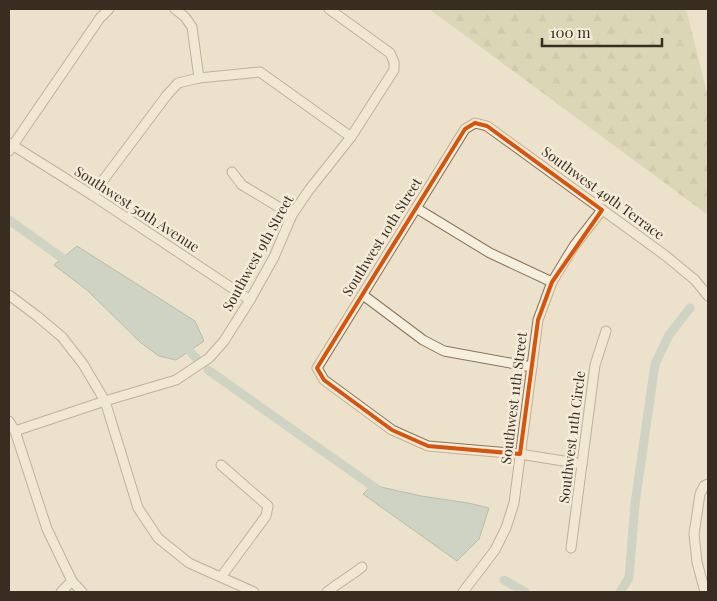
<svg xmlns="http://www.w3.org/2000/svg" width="717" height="601" font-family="'Playfair Display',serif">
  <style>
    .forest { fill: url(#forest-firs) }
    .water { fill: #aac1ba; stroke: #718f87 }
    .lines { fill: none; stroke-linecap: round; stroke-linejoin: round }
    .canal { stroke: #aac1ba; stroke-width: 9 }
    .minor-casing { stroke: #88745f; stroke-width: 11 }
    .minor { stroke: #f7efdd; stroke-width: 9 }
    .marked { fill: none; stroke: #d6550e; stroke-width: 4; stroke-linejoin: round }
    .labels { text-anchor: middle; stroke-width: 5; stroke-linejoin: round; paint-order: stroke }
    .street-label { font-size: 14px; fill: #392d22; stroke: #f4ecd9 }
  </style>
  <defs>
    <pattern id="forest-firs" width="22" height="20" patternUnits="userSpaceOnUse" patternTransform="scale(1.25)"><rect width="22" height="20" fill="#c6ca9e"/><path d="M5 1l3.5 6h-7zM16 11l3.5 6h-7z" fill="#abae88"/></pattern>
  </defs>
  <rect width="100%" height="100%" fill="#ece1ca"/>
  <!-- forest -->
  <polygon class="forest" points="429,9 686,9 708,97 708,215"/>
  <!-- water -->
  <g class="water">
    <polygon points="77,246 195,321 204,341 176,360 159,356 141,343 87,290 54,265"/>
    <polygon points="372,485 421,496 468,503 489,508 479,539 457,561 363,494"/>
  </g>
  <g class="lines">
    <!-- canal -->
    <g class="canal">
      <polyline points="9,220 72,265"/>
      <polyline points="182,343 197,359"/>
      <polyline points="208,370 381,492"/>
      <polyline points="504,580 525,592"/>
      <polyline points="620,592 629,578 635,504 655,364 669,335 690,308"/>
    </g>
    <defs>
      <g id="minor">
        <polyline points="175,9 185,17 192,27 199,78"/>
        <polyline points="9,143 92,195 250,300"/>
        <polyline points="9,151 100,18 109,9"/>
        <polyline points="232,172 242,185 292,215"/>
        <polyline points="92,195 167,95 178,83 199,78 260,72 351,137"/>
        <polyline points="416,208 490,253 552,282"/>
        <polyline points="9,295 37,316 62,337 83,364 105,401 138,508 158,538 189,563 254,592"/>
        <polyline points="363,295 423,340 444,351 532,367"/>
        <polyline points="9,421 15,431 47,529 72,581 82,592"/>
        <polyline points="15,431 105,401 176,380 209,358 224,341 250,300 274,257 292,215 309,190 351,137 394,70 394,62 390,53 329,9"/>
        <polyline points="582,464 520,454 428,446 392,430 324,380 317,368 465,129 475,123 487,126 666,256 695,280 708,296"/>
        <polyline points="221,465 268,506 266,516 221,577"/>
        <polyline points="571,548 595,365 606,331"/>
        <polyline points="61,592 72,581"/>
        <path d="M 327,592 C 338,583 351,576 362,567"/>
        <polyline points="463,592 495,550 506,528 514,503 538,320 552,282 574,246 602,210"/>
        <polyline points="705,592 697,562 694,534 700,494 704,486 708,484"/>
      </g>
    </defs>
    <!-- minor casing -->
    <use href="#minor" class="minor-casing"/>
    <!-- minor -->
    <use href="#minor" class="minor"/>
  </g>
  <!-- marked area -->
  <path d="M0 0H717V601H0ZM 475,123 L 487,126 L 602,210 L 552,282 L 538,320 L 520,454 L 428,446 L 392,430 L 324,380 L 317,368 L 465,129 Z" fill="#ece1ca" fill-opacity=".55" fill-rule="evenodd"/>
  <path class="marked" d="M 475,123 L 487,126 L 602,210 L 552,282 L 538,320 L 520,454 L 428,446 L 392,430 L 324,380 L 317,368 L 465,129 Z"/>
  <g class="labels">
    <!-- street labels -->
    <g class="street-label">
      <text transform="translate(603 193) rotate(36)" y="5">Southwest 49th Terrace</text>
      <text transform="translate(137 209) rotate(33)" y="5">Southwest 50th Avenue</text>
      <text transform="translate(382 237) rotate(-58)" y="5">Southwest 10th Street</text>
      <text transform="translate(258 253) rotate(-61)" y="5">Southwest 9th Street</text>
      <text transform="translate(514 398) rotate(-83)" y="5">Southwest 11th Street</text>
      <text transform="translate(572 437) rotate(-83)" y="5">Southwest 11th Circle</text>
    </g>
  </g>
  <!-- border -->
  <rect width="717" height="601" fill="none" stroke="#392d22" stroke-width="20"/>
  <!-- scale -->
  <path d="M542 38v8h120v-8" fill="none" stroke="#392d22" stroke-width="2.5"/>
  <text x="550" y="38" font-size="15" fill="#392d22" stroke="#f4ecd9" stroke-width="4" paint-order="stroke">100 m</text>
</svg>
